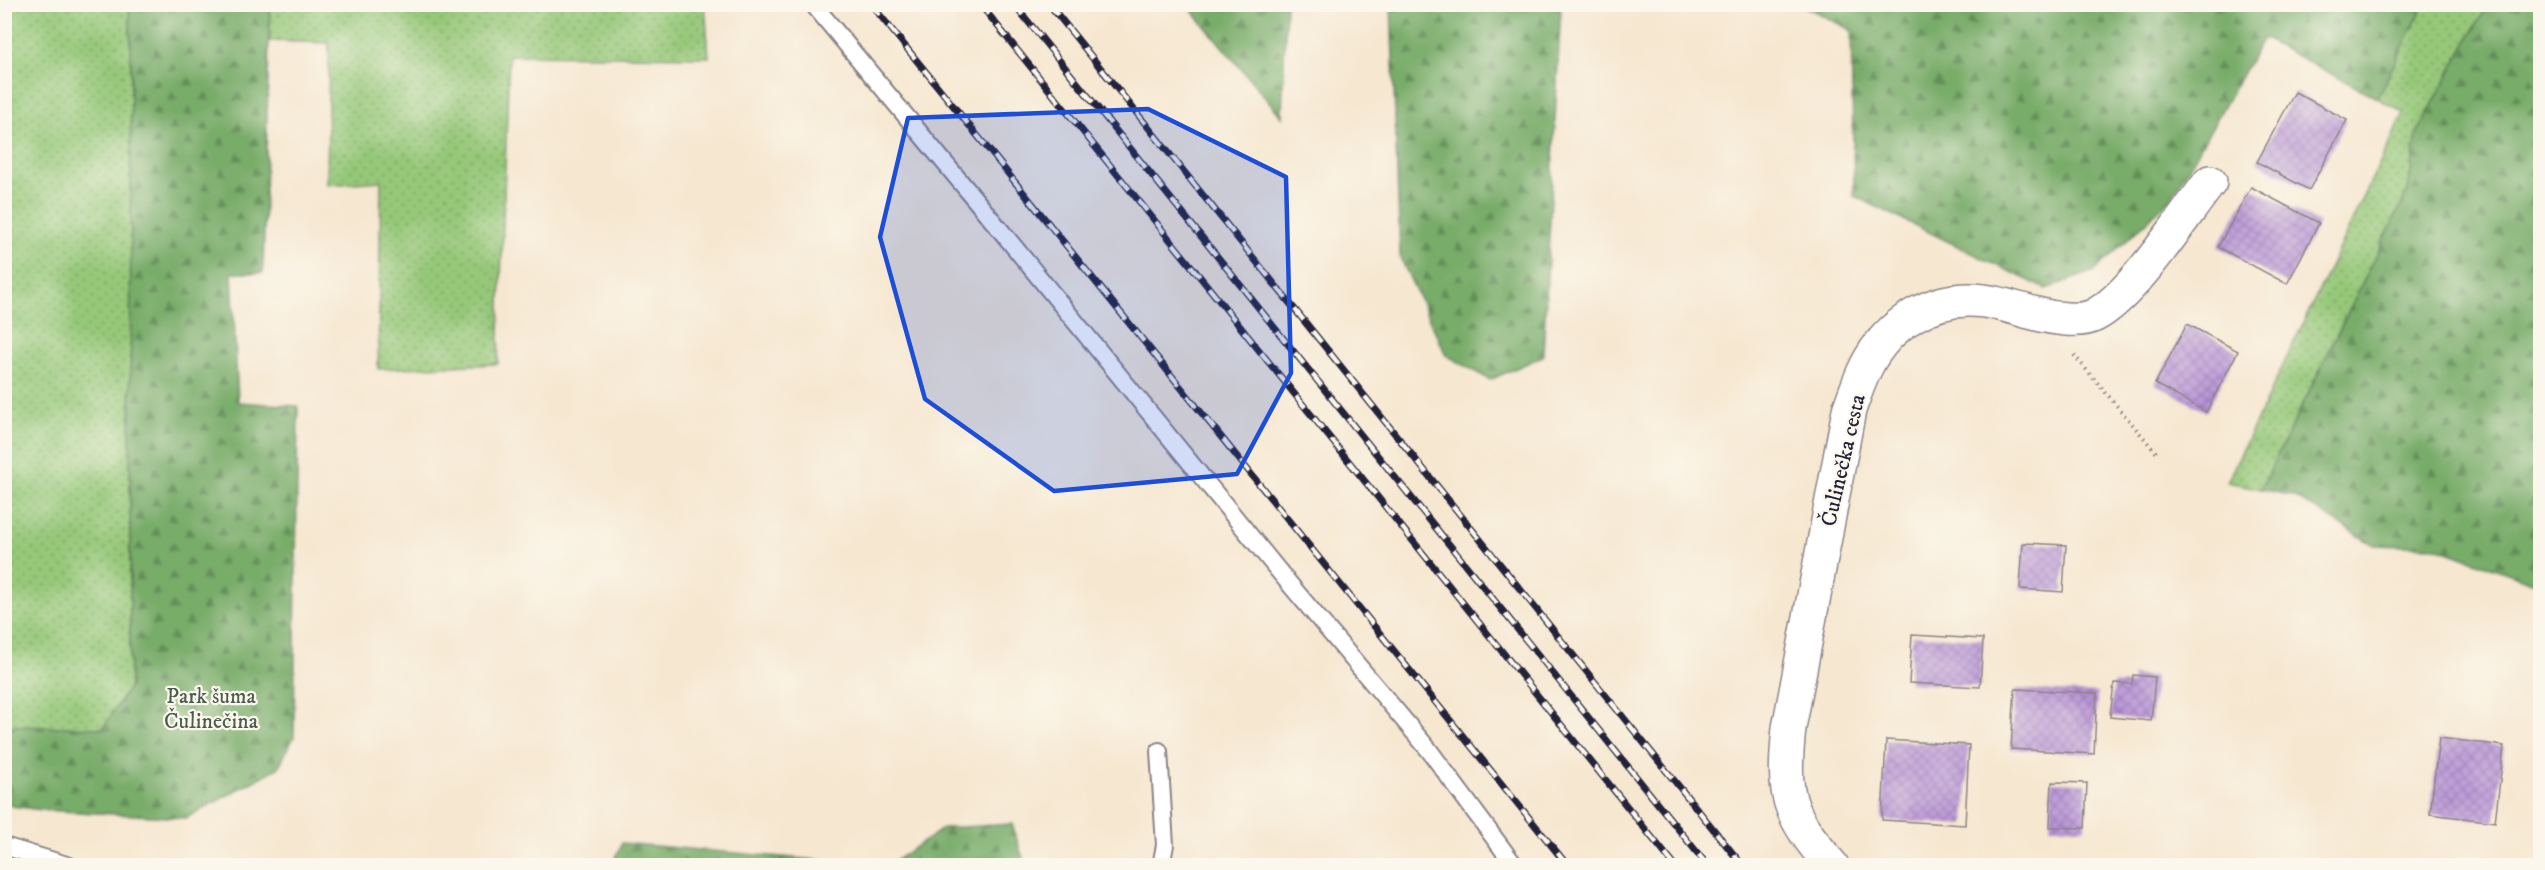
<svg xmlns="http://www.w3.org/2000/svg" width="2545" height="870" font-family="'IM FELL DW Pica',serif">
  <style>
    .grass { fill: url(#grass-dots); stroke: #5c755a; stroke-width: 1.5 }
    .forest { fill: url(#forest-firs); stroke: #4d6752; stroke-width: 1.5 }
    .building { fill: url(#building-cross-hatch) }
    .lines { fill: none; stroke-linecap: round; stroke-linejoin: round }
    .service-casing { stroke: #8c8486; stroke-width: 20 }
    .minor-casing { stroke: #8c8486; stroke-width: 36 }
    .path { stroke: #8c8486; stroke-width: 4; stroke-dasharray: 1.5 4.5; stroke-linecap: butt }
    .service { stroke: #fff; stroke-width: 16 }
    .minor { stroke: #fff; stroke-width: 33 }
    .rail-casing { stroke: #22223b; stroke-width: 7 }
    .rail { stroke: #fbf7ec; stroke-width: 4.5; stroke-dasharray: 14; stroke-linecap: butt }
    .marked { fill: #1d4ed8; fill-opacity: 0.2; stroke: #1d4ed8; stroke-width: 4.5; stroke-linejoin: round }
    .labels { text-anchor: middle; stroke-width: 4.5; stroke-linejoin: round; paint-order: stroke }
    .street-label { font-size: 22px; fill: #22223b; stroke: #fbf7ec }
    .park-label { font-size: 22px; fill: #4b5c51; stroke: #fbf7ec }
  </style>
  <defs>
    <pattern id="grass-dots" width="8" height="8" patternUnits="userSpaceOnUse" patternTransform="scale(1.5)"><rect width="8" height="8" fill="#96c879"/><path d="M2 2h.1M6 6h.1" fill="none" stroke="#7aa264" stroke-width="1.8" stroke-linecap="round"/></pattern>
    <pattern id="forest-firs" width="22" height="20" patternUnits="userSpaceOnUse" patternTransform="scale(1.5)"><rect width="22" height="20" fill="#78ac69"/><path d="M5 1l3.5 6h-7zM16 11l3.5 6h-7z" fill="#628c58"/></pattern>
    <pattern id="building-cross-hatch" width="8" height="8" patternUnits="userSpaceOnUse" patternTransform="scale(1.5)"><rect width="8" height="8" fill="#b893d7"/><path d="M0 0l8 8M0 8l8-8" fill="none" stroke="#9578b0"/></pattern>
  </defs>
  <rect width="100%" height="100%" fill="#fbf7ec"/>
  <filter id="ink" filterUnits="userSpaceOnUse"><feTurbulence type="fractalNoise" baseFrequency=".0167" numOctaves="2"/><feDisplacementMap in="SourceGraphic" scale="12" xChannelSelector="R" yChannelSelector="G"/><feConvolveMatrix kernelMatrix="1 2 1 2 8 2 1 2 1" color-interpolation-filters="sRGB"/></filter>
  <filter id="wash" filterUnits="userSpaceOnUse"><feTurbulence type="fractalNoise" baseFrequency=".008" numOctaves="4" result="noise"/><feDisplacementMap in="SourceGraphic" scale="24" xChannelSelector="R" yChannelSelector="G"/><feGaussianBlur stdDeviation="1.35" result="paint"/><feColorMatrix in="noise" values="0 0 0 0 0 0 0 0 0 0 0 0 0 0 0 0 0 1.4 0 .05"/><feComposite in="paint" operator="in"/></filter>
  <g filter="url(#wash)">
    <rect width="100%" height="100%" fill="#f6e7d0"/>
    <!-- grass -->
    <g class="grass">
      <polygon points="4,5 129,5 131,47 130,686 103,728 8,726 5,728"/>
      <polygon points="270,5 705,5 709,57 509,55 498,364 378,369 381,181 327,185 329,43 270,41"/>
      <polygon points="2424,5 2487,5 2417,133 2408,191 2261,489 2227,482 2404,113 2377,98"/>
    </g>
    <!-- forest -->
    <g class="forest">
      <polygon points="129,5 270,5 263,273 232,273 238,402 298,406 294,737 278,768 186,818 41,810 5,805 5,728 8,726 103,728 130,686 131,47"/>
      <polygon points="1187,5 1286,5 1282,117"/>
      <polygon points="1391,5 1561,5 1543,356 1490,380 1446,355 1400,257"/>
      <polygon points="1802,5 2424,5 2377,98 2263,38 2171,199 2094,271 2046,289 1854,196 1851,30"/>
      <polygon points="2487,5 2540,5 2540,585 2436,547 2374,545 2294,496 2261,489 2408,191 2417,133"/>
      <polygon points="1012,824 1025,865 889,865 944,828"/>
      <polygon points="622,843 874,865 612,865"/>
    </g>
    <g id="blocks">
      <!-- building -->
      <g class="building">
        <polygon points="2295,92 2347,120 2309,190 2257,162"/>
        <polygon points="2251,187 2319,223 2287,284 2218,247"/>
        <polygon points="2187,324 2238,351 2206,412 2155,384"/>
        <polygon points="2023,543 2066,545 2063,592 2020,589"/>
        <polygon points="1912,635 1983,639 1980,687 1909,683"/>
        <polygon points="2133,675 2155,677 2151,721 2110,717 2114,683 2132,684"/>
        <polygon points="2015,689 2097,693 2094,754 2011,749"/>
        <polygon points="2439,738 2504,746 2495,822 2430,814"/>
        <polygon points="1886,740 1969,745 1965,825 1882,820"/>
        <polygon points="2052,782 2087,783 2085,828 2050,827"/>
      </g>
    </g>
  </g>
  <g filter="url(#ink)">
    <use href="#blocks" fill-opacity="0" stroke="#8c8486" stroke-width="1.5"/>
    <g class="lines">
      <defs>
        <g id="service">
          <polyline points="813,4 1002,232 1282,575 1429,750 1515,866"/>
          <polyline points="1159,751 1165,845 1161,866"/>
          <polyline points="4,846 70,866"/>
        </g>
        <path id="minor" d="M 1832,866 C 1787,813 1782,797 1789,728 L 1849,410 C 1854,396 1859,381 1866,367 C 1888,323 1934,294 1984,301 C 2001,303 2020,310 2037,314 C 2051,318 2081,323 2095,315 C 2133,295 2182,218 2210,182"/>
      </defs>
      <!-- service casing -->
      <use href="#service" class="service-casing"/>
      <!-- minor casing -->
      <use href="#minor" class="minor-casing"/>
      <!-- path -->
      <polyline class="path" points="2074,355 2159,456"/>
      <!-- service -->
      <use href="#service" class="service"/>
      <!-- minor -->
      <use href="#minor" class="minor"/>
      <defs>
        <g id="rail">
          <polyline points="871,4 1568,866"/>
          <polyline points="980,4 1675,866"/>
          <polyline points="1014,4 1708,866"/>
          <polyline points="1049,4 1743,866"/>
        </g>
      </defs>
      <!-- rail casing -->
      <use href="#rail" class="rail-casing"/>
      <!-- rail -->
      <use href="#rail" class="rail"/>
    </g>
  </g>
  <!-- marked area -->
  <path class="marked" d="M 1148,109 L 1286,177 L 1291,373 L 1237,474 L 1054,491 L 925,399 L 880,237 L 908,118 Z"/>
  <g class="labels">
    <!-- street labels -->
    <g class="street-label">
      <text transform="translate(1842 460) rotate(-77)" y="8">Čulinečka cesta</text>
    </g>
    <!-- park labels -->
    <g class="park-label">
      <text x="211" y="703">Park šuma<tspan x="211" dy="25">Čulinečina</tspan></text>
    </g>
  </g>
  <!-- margin -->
  <rect width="2545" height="870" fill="none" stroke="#fbf7ec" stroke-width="24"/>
</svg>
